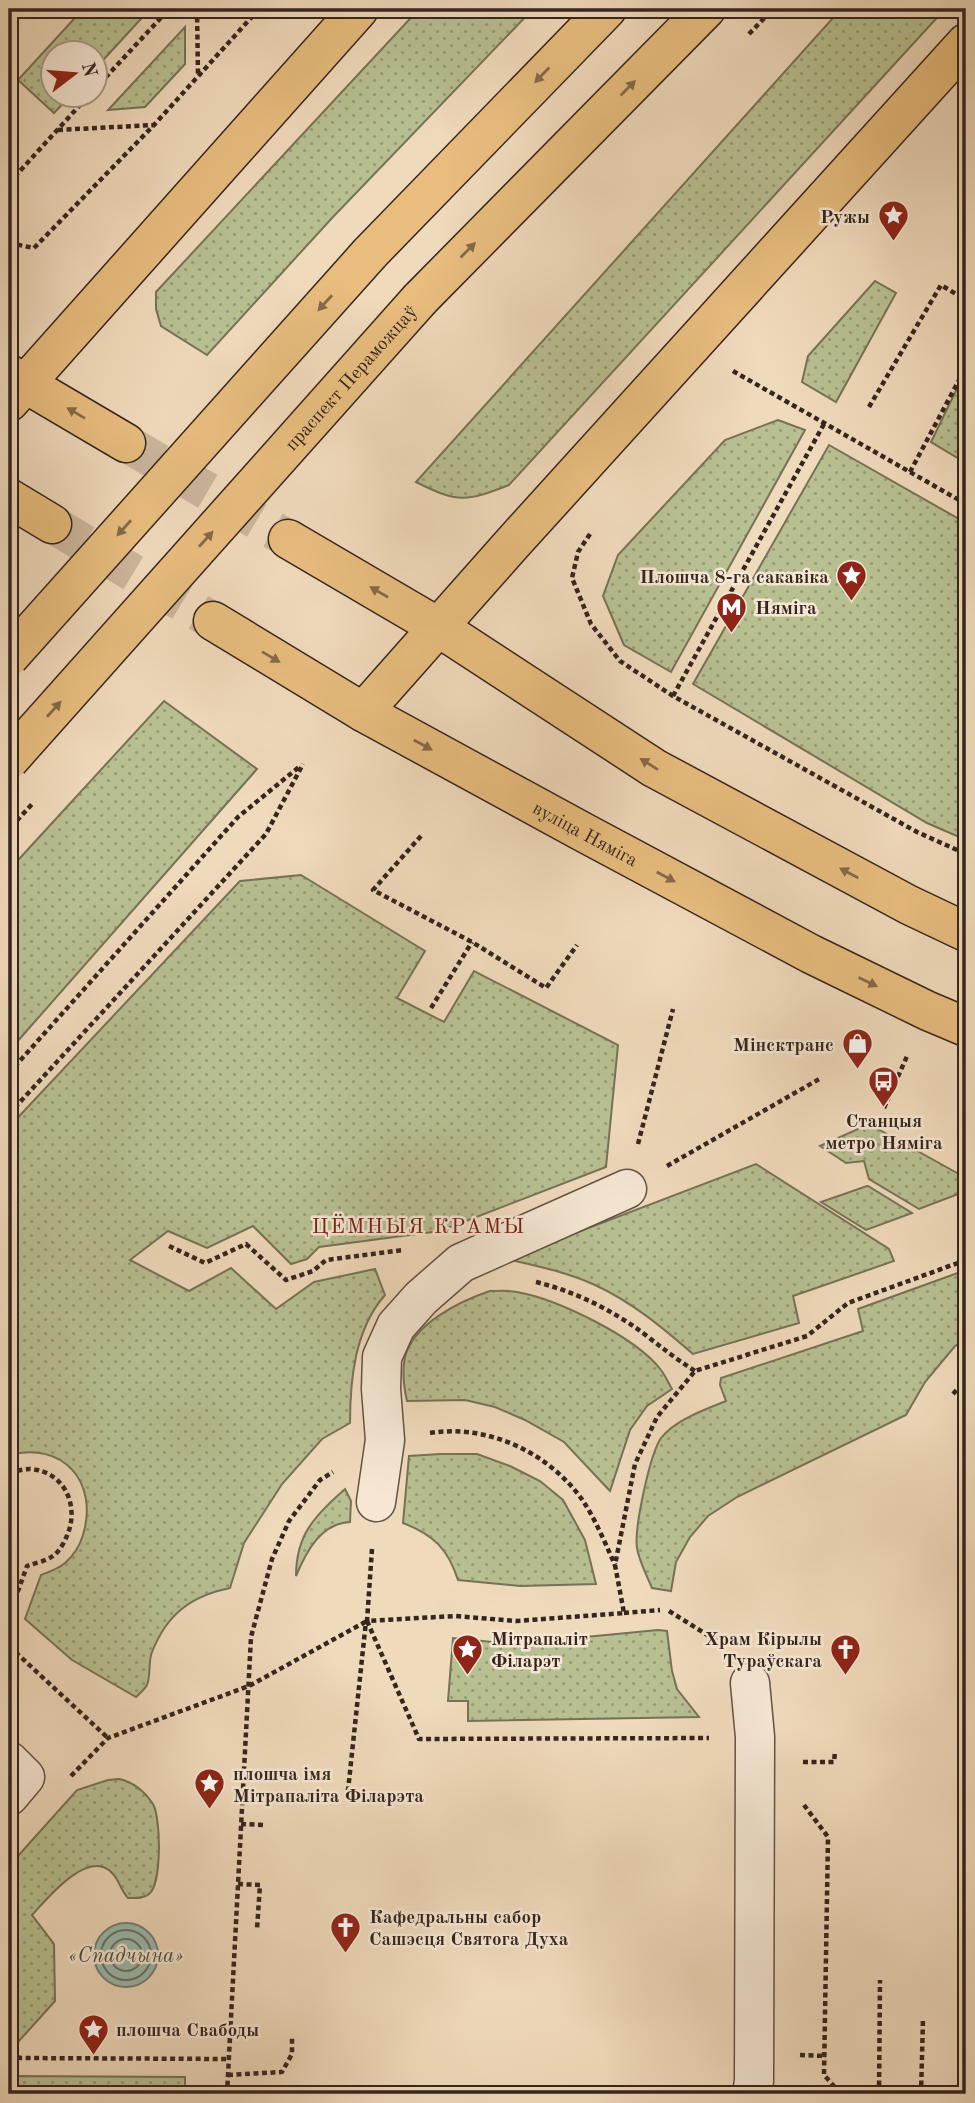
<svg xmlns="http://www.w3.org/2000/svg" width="975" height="2103" font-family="'Old Standard TT',serif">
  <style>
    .grass { fill: url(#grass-dots); stroke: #767258; stroke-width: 2 }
    .water { fill: #9abbb0; stroke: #727f76; stroke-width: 2 }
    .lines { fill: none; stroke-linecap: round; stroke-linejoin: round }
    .shore { stroke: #687067; stroke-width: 2 }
    .major-tunnel { stroke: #cbb69c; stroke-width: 38; stroke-dasharray: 38 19; stroke-linecap: butt }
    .minor-casing { stroke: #645246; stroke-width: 41 }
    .major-casing { stroke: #35251e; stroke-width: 41 }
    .path { stroke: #35251e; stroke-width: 4.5; stroke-dasharray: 5 3.5; stroke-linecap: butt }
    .minor { stroke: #f5e7d3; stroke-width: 38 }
    .major { stroke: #e8bd7e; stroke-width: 38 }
    .major-bridge-casing { stroke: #35251e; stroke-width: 41; stroke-linecap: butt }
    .path-bridge { stroke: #35251e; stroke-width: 4.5; stroke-dasharray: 5 3.5; stroke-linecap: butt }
    .major-bridge { stroke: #e8bd7e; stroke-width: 38 }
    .oneway { fill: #866949 }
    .labels { text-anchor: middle; stroke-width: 5; stroke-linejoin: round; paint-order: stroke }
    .poi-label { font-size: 19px; font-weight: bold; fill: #35251e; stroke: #f5e7d3; text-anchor: start }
    .street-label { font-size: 19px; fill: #35251e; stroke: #f5e7d3 }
    .neighbourhood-label { font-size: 21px; letter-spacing: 2px; fill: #7a1f14; stroke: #f5e7d3 }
    .water-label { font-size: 21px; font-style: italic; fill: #4e4a42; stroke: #f5e7d3 }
  </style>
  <defs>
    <pattern id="grass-dots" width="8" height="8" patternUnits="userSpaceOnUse" patternTransform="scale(1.75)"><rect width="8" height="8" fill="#b8c092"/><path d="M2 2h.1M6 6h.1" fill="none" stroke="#969c77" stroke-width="1.8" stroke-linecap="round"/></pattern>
  </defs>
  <rect width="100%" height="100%" fill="#f0dabc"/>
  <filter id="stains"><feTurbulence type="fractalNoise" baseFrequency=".00286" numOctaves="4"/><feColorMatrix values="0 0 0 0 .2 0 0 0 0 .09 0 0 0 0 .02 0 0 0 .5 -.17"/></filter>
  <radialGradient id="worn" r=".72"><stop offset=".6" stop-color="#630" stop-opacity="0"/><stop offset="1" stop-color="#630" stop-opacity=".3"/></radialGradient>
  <!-- grass -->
  <g class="grass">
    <polygon points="83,9 150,9 95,69 94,52 52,52 52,94 71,95 54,113 18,80"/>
    <polygon points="419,9 533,9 332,218 207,355 161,326 156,309 156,292"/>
    <path d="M 841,9 L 945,9 L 509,485 C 466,502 458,503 416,482 Z"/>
    <polygon points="185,27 185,64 145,107 108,110"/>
    <polygon points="875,281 896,293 836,402 802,382 808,356"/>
    <polygon points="966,370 966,463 931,442"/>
    <polygon points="778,420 805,430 671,672 624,645 603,596 618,555 725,440"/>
    <polygon points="829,445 966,523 966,840 927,823 693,684"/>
    <polygon points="164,701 257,769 9,1051 9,870"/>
    <path d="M 301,875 L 425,951 L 397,998 L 444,1022 L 474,971 L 618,1045 L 606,1167 L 440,1231 L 319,1247 L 307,1259 L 291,1264 L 253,1226 L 207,1248 L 168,1231 L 130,1260 L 189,1291 L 231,1268 L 276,1309 L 314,1282 L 375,1269 L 385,1295 C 355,1329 350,1379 350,1423 L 322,1439 L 282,1484 L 244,1543 L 230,1588 C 191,1596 167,1614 152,1652 C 148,1662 151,1675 147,1685 C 145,1689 139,1694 136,1697 L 72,1660 L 25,1619 L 41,1575 C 49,1572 58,1569 65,1563 C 73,1556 80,1545 83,1535 C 99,1482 63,1441 9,1455 L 9,1127 L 240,881 Z"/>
    <polygon points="869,1124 966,1178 966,1191 919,1209 869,1179 864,1161 846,1163 820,1146"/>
    <path d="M 756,1164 L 889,1249 L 894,1261 L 793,1296 L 799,1323 L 693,1354 C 663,1328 632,1302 595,1285 C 567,1272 537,1266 507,1259 Z"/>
    <polygon points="867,1186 868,1186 912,1213 866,1230 821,1202"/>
    <path d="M 966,1270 L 966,1340 L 955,1346 L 925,1382 L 906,1415 L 737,1497 L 708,1516 L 690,1537 L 676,1562 L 671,1591 L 652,1588 C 647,1576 639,1561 637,1548 C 634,1528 650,1454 661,1438 C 675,1420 706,1409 726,1401 L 720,1385 L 721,1378 L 863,1331 L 858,1309 Z"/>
    <path d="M 490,1291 C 499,1291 508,1290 517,1292 C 557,1299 636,1337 661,1370 C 665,1375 668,1382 672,1389 L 647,1406 L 630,1430 L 610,1491 L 564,1442 L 525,1420 L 495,1407 L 465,1400 L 407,1401 C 404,1388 402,1371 405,1357 C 413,1324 460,1301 490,1291 Z"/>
    <path d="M 441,1454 L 477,1454 L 510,1466 L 540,1481 L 563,1500 L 585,1540 L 596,1584 L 520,1586 L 458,1580 C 448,1549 434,1535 403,1523 L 409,1456 Z"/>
    <path d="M 345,1489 L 351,1501 L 350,1522 C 321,1523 306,1552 296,1576 C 296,1534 315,1516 345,1489 Z"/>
    <polygon points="658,1630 667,1631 672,1671 677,1689 699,1717 468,1721 468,1701 448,1701 453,1638 512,1644"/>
    <path d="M 119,1779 C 133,1782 145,1792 153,1804 C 161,1818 162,1884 149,1894 C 143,1899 135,1898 128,1898 C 121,1891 119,1880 113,1874 C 89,1846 46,1900 32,1915 L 54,1944 L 55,2001 L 19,2041 L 9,2021 L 9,1866 L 77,1790 L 108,1780 Z"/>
    <polygon points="9,2076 185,2077 185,2092 9,2090"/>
  </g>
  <!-- water -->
  <circle class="water" cx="126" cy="1955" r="32"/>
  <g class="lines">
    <!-- shore -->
    <g class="shore">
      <circle cx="126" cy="1955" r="25"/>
      <circle cx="126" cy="1955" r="16"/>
    </g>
    <!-- major-tunnel -->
    <g class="major-tunnel">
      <polyline points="126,443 288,539"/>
      <polyline points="52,524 213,621"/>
    </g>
    <defs>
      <g id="minor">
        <polyline points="376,1502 385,1440 381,1389 382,1357 396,1326 421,1298 461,1263 627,1189"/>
        <polyline points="750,1683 755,1737 754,2081 752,2094"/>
        <polyline points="9,1761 25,1777 9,1796"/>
      </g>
      <g id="major">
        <polyline points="370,253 607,9"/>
        <polyline points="420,299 706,9"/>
        <polyline points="9,374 126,443"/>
        <polyline points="9,402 359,9"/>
        <polyline points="9,498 52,524"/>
        <polyline points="288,539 438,627 654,768 909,905 966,932"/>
        <path id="s1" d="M 213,621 L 363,712 L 583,832 L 811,954 L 928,1011 L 966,1027"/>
        <polyline points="363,712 511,545 966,43"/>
      </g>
    </defs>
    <!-- minor casing -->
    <use href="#minor" class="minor-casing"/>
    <!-- major casing -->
    <use href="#major" class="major-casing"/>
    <!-- path -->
    <g class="path">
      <polyline points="197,9 198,76"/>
      <polyline points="9,21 25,9"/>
      <polyline points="749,34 773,9"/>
      <polyline points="94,90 169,9"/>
      <polyline points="58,130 154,125"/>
      <polyline points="9,183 90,94"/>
      <polyline points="9,243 34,248 154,125 259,9"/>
      <polyline points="733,371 966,504"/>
      <polyline points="869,407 941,285 966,300"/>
      <polyline points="910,472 966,367"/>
      <polyline points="590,534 578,552 572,578 591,624 620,661 673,696 917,832 966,854"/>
      <polyline points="673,696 824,424"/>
      <polyline points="9,830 11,827"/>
      <polyline points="421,836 373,890 472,942 546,988 577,945"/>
      <polyline points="431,1008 472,942"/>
      <polyline points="9,1073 238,817 299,767"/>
      <polyline points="884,1108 908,1054"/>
      <polyline points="9,1114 266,834 303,764"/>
      <polyline points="638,1144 673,1009"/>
      <polyline points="667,1166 821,1078"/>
      <polyline points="169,1246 205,1263 246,1244 286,1280 313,1271 326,1260 403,1250"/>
      <path d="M 536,1282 C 574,1291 612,1310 643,1333 C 661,1347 676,1359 695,1371"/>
      <polyline points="953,1394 966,1380"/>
      <path d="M 430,1433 C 488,1424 547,1452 581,1498 C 595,1518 605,1543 615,1565"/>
      <path d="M 9,1473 C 15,1471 24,1469 30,1469 C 64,1471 79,1505 68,1533 C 65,1541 60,1551 53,1556 C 46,1561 35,1563 27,1566 L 13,1605 L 11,1648 L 108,1738"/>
      <polyline points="372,1549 367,1621 455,1616 516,1621 624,1613 615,1565 635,1464 657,1417 695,1371 807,1336 848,1303 966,1260"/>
      <polyline points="669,1611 725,1646"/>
      <polyline points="624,1613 660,1610"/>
      <polyline points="367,1621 419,1739 709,1738"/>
      <polyline points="803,1762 834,1762 835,1752"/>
      <polyline points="71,1776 108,1738 249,1686 367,1621"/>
      <polyline points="347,1800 366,1621"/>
      <polyline points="804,1805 828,1837 824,2075 841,2094"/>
      <polyline points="241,1824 264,1825"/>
      <polyline points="238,1884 260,1885 257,1929"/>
      <polyline points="9,2055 21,2058 229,2059"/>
      <polyline points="800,2055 826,2056"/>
      <polyline points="228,2075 282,2072 292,2054 292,2036"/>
      <polyline points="227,2094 251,1637 272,1559 289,1521 320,1480 333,1472"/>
      <polyline points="511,2094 511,2086"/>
      <polyline points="614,2094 614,2086"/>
      <polyline points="879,2094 880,1980"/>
      <polyline points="921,2094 923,2019"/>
    </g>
    <!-- minor -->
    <use href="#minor" class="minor"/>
    <!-- major -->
    <use href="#major" class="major"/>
    <defs>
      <g id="major-bridge">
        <polyline points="9,657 370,253"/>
        <path id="s2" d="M 9,760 L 420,299"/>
      </g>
    </defs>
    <!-- major-bridge casing -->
    <use href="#major-bridge" class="major-bridge-casing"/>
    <!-- path-bridge -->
    <polyline class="path-bridge" points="11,827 34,802"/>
    <!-- major-bridge -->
    <use href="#major-bridge" class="major-bridge"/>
  </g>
  <!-- one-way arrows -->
  <defs><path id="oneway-solid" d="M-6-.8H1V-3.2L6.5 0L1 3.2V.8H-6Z" transform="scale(1.75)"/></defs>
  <g class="oneway">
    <use href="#oneway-solid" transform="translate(542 75) rotate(134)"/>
    <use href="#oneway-solid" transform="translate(628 88) rotate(-45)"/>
    <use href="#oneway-solid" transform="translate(468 250) rotate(-45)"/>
    <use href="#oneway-solid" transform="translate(325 303) rotate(132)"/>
    <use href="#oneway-solid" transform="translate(76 413) rotate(-149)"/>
    <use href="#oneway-solid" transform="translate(124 528) rotate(132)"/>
    <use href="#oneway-solid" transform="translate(206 539) rotate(-48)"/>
    <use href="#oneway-solid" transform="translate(379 592) rotate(-150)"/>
    <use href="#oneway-solid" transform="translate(271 657) rotate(31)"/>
    <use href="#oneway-solid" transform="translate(54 709) rotate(-48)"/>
    <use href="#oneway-solid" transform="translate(423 745) rotate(29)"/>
    <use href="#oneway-solid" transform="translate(649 764) rotate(-148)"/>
    <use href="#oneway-solid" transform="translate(849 873) rotate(-152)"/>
    <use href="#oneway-solid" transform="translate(666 877) rotate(28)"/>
    <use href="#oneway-solid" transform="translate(868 982) rotate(26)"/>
  </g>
  <!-- icons -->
  <defs>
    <symbol id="sight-pin" viewBox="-11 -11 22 30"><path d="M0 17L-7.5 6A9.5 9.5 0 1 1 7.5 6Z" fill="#8f2418" stroke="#f5e7d3"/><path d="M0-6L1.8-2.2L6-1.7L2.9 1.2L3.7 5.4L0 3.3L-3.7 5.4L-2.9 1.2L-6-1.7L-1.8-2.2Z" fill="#fff"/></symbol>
    <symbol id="metro-pin" viewBox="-11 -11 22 30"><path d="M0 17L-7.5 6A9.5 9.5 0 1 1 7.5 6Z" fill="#8f2418" stroke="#f5e7d3"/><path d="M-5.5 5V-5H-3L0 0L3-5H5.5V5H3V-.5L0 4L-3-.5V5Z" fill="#fff"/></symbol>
    <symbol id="shop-pin" viewBox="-11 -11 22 30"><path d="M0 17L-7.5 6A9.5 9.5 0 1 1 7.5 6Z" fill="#8f2418" stroke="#f5e7d3"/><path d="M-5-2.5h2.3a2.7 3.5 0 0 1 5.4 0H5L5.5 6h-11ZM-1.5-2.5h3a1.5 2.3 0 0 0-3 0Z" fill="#fff"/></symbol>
    <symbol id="bus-pin" viewBox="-11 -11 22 30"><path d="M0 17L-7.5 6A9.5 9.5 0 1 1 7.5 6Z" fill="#8f2418" stroke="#f5e7d3"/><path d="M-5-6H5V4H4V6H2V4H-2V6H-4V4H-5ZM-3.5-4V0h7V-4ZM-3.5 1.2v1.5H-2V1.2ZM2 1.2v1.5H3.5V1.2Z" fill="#fff"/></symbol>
    <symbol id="church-pin" viewBox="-11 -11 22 30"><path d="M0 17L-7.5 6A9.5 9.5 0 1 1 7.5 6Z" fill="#8f2418" stroke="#f5e7d3"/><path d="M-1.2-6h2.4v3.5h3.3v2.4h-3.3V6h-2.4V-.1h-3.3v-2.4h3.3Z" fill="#fff"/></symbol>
  </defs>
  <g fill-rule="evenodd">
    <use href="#sight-pin" x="876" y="198" width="35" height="47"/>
    <use href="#sight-pin" x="834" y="558" width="35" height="47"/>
    <use href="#metro-pin" x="714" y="590" width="35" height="47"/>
    <use href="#shop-pin" x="840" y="1026" width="35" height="47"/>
    <use href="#bus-pin" x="866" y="1064" width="35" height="47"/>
    <use href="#sight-pin" x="450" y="1632" width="35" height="47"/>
    <use href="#church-pin" x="828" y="1632" width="35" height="47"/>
    <use href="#sight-pin" x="192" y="1766" width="35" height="47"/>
    <use href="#church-pin" x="328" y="1910" width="35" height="47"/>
    <use href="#sight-pin" x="76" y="2012" width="35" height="47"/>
  </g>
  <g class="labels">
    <!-- poi labels -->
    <g class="poi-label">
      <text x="870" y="223" text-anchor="end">Ружы</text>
      <text x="829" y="583" text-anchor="end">Плошча 8-га сакавіка</text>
      <text x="755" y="614">Няміга</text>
      <text x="834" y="1051" text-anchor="end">Мінсктранс</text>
      <text x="884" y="1127" text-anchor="middle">Станцыя<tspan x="884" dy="22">метро Няміга</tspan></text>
      <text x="491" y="1645">Мітрапаліт<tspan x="491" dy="22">Філарэт</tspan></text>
      <text x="822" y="1645" text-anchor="end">Храм Кірылы<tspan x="822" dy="22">Тураўскага</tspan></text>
      <text x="233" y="1780">плошча імя<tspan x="233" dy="22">Мітрапаліта Філарэта</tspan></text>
      <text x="369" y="1923">Кафедральны сабор<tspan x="369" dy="22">Сашэсця Святога Духа</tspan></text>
      <text x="116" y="2036">плошча Свабоды</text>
    </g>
    <!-- street labels -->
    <g class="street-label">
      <text dy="7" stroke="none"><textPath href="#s2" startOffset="513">праспект Пераможцаў</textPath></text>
      <text dy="7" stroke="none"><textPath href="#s1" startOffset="429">вуліца Няміга</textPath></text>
    </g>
    <!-- neighbourhood labels -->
    <g class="neighbourhood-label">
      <text x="419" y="1233">ЦЁМНЫЯ КРАМЫ</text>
    </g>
    <!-- water labels -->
    <g class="water-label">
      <text x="126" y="1962">«Спадчына»</text>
    </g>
  </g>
  <!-- margin -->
  <rect width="975" height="2103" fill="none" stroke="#f0dabc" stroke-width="35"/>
  <rect x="10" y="10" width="954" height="2082" fill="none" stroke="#35251e" stroke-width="3.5"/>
  <rect x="18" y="18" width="940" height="2068" fill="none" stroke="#35251e" stroke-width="2"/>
  <!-- north arrow -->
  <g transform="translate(74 74) rotate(74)"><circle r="33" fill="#f5e7d3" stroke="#a8998b" stroke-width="2"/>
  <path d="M0-5L12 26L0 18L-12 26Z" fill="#8f2418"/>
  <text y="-10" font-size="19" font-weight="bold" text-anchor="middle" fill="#35251e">N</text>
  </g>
  <rect width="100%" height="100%" filter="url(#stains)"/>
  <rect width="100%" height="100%" fill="url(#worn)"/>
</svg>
